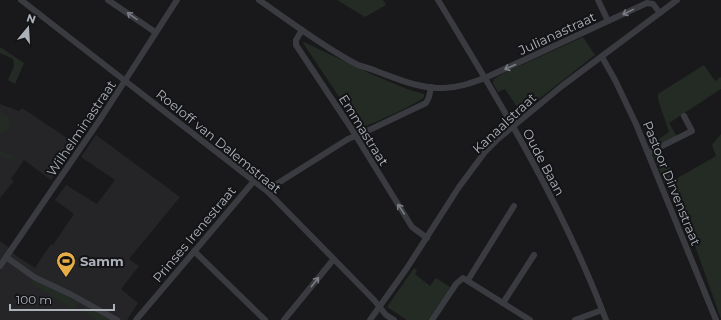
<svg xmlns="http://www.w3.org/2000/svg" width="721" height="320" font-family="Montserrat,sans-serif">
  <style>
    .built { fill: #252528 }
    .green { fill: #232b24 }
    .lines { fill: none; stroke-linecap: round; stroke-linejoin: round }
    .street { stroke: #3a3b40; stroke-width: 6 }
    .oneway { stroke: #797c83 }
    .labels { text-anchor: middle; stroke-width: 4; stroke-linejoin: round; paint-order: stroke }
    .street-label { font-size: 13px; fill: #acb1ba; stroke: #141416 }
    .poi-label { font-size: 13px; font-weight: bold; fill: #acb1ba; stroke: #141416; text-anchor: start }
  </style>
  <rect width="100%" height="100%" fill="#19191b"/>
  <!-- built -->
  <g class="built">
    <polygon points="0,104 19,111 22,108 76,144 51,180 24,160 11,179 14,181 0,198"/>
    <polygon points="96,135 180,197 129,259 139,266 121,289 138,303 127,320 0,320 0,241 8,247 15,255 35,268 51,244 53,245 74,214 55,200 66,185 97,204 115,180 81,157"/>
  </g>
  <!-- green -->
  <g class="green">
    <polygon points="337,0 383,0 386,5 365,17"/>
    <polygon points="583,37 595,55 521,113 505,89 498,92 493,83 494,79 502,74"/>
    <path d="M 304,42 L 371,74 L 407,89 L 424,94 C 424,96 425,97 422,99 C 418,103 366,127 360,128 L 303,43 Z"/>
    <polygon points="0,47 24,63 15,84 8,80 14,66 13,59 0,53"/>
    <polygon points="704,65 715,81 721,77 721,89 669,123 678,138 660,149 676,179 716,156 712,145 721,134 721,319 672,181 665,184 649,146 669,132 658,99 658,94"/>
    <polygon points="0,112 9,117 8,119 10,120 8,123 11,124 4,133 0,134"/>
    <polygon points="0,150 4,153 10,154 16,160 8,159 0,155"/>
    <polygon points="414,268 417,270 415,274 430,286 436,278 450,287 428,320 407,320 387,307"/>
    <polygon points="33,279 78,302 74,310 31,283"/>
    <polygon points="85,305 112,320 97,320 84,312"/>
  </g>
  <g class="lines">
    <!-- street -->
    <g class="street">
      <polyline points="21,0 268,192 374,300 386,315 394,320"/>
      <polyline points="108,0 155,32"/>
      <path d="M 259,0 C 291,22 322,46 356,64 C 362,67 370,68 376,71 C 398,79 420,89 444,88 C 458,88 471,83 485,78 L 647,3 L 653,4 L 660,13"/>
      <path d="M 438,0 C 500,102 564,208 606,320"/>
      <polyline points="598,0 608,21"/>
      <polyline points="302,30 296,40 296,45 351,128 412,227 427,238"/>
      <polyline points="602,57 615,80 636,124 716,320"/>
      <polyline points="648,153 692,131 684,116"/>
      <polyline points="268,192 275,185 348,139 363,133 426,103 429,97 431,87"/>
      <polyline points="194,251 265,320"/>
      <polyline points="6,257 34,277 72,295 117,320"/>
      <polyline points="0,266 101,118 177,0"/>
      <polyline points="468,280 514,206"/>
      <polyline points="503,303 534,255"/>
      <polyline points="136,320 254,181"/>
      <polyline points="284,320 333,260"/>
      <polyline points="370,320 407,268 459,187 485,152 498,139 562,86 677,0"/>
      <polyline points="432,320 456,284 463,278 530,320"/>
      <polyline points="575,320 602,310"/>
    </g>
  </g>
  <!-- one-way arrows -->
  <defs><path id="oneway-shaft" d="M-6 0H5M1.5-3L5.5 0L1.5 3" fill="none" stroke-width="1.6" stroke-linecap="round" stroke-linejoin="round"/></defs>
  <g class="oneway">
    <use href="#oneway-shaft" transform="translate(628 12) rotate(154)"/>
    <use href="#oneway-shaft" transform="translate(132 16) rotate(-145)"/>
    <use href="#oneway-shaft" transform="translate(510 67) rotate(156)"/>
    <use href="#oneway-shaft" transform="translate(401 209) rotate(-123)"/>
    <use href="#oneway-shaft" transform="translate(315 282) rotate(-52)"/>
  </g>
  <!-- icons -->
  <defs>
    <symbol id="stadium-pin" viewBox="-11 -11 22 30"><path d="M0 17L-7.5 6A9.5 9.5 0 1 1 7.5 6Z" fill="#e6ac47" stroke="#141416"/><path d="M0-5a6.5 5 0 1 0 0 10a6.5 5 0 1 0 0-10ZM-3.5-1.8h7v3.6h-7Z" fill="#111"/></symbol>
  </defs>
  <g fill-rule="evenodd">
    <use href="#stadium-pin" x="55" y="250" width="22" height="30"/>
  </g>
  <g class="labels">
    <!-- street labels -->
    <g class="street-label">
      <text transform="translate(557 33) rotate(-25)" y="5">Julianastraat</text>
      <text transform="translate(504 123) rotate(-43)" y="5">Kanaalstraat</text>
      <text transform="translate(81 128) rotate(-56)" y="5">Wilhelminastraat</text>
      <text transform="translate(364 130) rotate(58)" y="5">Emmastraat</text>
      <text transform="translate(219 141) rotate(39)" y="5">Roeloff van Dalemstraat</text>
      <text transform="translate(544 162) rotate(62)" y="5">Oude Baan</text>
      <text transform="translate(672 183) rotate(68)" y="5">Pastoor Dirvenstraat</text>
      <text transform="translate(194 234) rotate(-50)" y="5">Prinses Irenestraat</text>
    </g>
    <!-- poi labels -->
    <g class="poi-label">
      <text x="80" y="266">Samm</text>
    </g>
  </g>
  <!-- north arrow -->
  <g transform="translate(28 28) rotate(18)" stroke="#141416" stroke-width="3" paint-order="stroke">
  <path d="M0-3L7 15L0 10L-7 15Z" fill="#acb1ba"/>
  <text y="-6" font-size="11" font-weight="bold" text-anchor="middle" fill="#acb1ba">N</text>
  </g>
  <!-- scale -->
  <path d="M10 304v6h104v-6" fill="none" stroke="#acb1ba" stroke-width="2"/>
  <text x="16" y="304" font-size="12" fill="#acb1ba" stroke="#141416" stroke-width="3" paint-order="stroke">100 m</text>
</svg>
